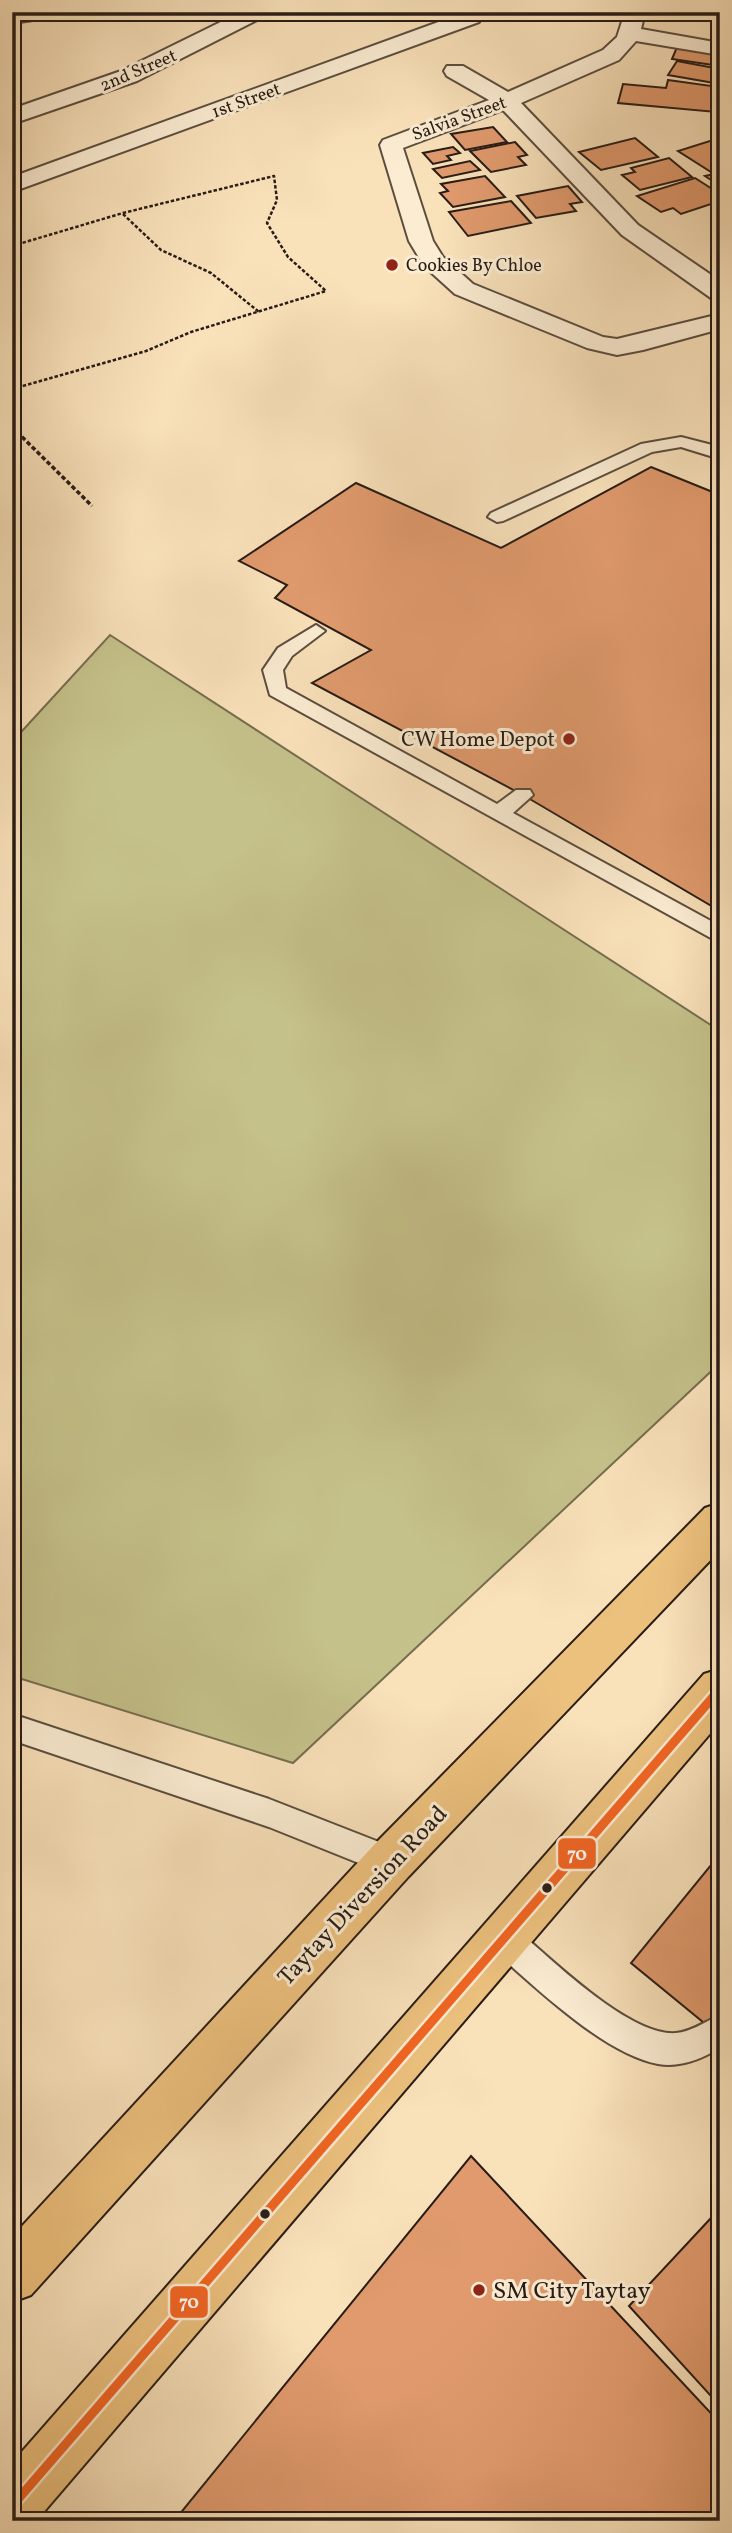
<svg xmlns="http://www.w3.org/2000/svg" width="732" height="2533" font-family="Vollkorn,serif">
  <style>
    .green { fill: #c5c18a; stroke: #766e50; stroke-width: 2 }
    .building { fill: #e09a6d; stroke: #281c16; stroke-width: 2 }
    .lines { fill: none; stroke-linecap: round; stroke-linejoin: round }
    .lane-casing { stroke: #5c4d3f; stroke-width: 4 }
    .street-casing { stroke: #5c4d3f; stroke-width: 4 }
    .primary-casing { stroke: #281c16; stroke-width: 4 }
    .path-far1 { stroke: #281c16; stroke-width: 2.5; stroke-dasharray: 3.5 2; stroke-linecap: butt }
    .path { stroke: #281c16; stroke-width: 3.5; stroke-dasharray: 4.5 2.5; stroke-linecap: butt }
    .lane { fill: #fbecd2; fill-rule: evenodd }
    .street { fill: #fbecd2; fill-rule: evenodd }
    .primary { fill: #ecc07d; fill-rule: evenodd }
    .bus-1-casing { stroke: #fbecd2; stroke-width: 14 }
    .bus-1 { stroke: #f26522; stroke-width: 9 }
    .poi-dot { fill: #8f2418; stroke: #fbecd2; stroke-width: 2.5 }
    .bus-dot { fill: #281c16; stroke: #fbecd2; stroke-width: 2.5 }
    .labels { text-anchor: middle; stroke-width: 6; stroke-linejoin: round; paint-order: stroke }
    .far-street-label { font-size: 18px; fill: #281c16; stroke: #fbecd2 }
    .far-poi-label { font-size: 18px; fill: #281c16; stroke: #fbecd2; text-anchor: start }
    .poi-label { font-size: 21px; fill: #281c16; stroke: #fbecd2; text-anchor: end }
    .near-street-label { font-size: 24px; fill: #281c16; stroke: #fbecd2 }
    .near-poi-label { font-size: 24px; fill: #281c16; stroke: #fbecd2; text-anchor: start }
    .line-badge { stroke: #fbecd2; stroke-width: 2.5 }
    .badge-label { font-size: 19px; text-anchor: middle; font-weight: bold; fill: #fff }
  </style>
  <rect width="100%" height="100%" fill="#f9e1ba"/>
  <filter id="stains"><feTurbulence type="fractalNoise" baseFrequency=".00286" numOctaves="4"/><feColorMatrix values="0 0 0 0 .2 0 0 0 0 .09 0 0 0 0 .02 0 0 0 .5 -.17"/></filter>
  <radialGradient id="worn" r=".72"><stop offset=".6" stop-color="#630" stop-opacity="0"/><stop offset="1" stop-color="#630" stop-opacity=".3"/></radialGradient>
  <!-- green -->
  <polygon class="green" points="110,635 720,1031 720,1363 293,1763 12,1676 12,742"/>
  <!-- building -->
  <g class="building">
    <polygon points="677,47 720,53 720,66 672,59"/>
    <polygon points="677,61 720,69 720,84 668,75"/>
    <polygon points="668,80 719,87 716,112 618,103 623,84 666,88"/>
    <polygon points="493,127 507,142 465,150 451,134"/>
    <polygon points="635,138 658,157 601,170 579,152"/>
    <polygon points="713,140 720,144 720,186 705,176 714,174 678,151"/>
    <polygon points="515,142 527,155 518,157 526,165 491,172 470,151"/>
    <polygon points="453,147 460,153 447,156 451,160 433,164 423,153"/>
    <polygon points="669,158 692,177 640,190 622,175 635,172 631,168"/>
    <polygon points="470,161 480,170 442,178 433,169"/>
    <polygon points="485,176 505,197 453,207 440,193 448,191 441,184"/>
    <polygon points="695,178 720,194 720,201 681,214 673,208 661,212 637,196"/>
    <polygon points="568,186 582,202 570,204 576,211 536,218 517,196"/>
    <polygon points="511,201 531,223 468,236 449,212"/>
    <polygon points="651,467 720,495 720,911 523,795 312,683 371,650 275,598 287,585 239,561 356,483 501,548"/>
    <polygon points="720,1854 720,2036 631,1963"/>
    <polygon points="471,2156 720,2423 720,2521 174,2521"/>
    <polygon points="711,2218 720,2226 720,2406 629,2306"/>
  </g>
  <g class="lines">
    <defs>
      <g id="lane">
        <polygon points="681,437 720,447 720,459 681,447 652,452 503,521 497,522 488,517 491,513 641,444"/>
        <polygon points="316,625 325,631 292,656 283,670 286,688 497,804 516,790 530,790 533,795 513,813 720,926 720,943 270,695 263,670 278,648"/>
        <polygon points="12,1714 269,1799 402,1851 406,1861 402,1871 391,1876 269,1827 12,1740"/>
        <path d="M 504,1924 L 515,1928 C 550,1958 630,2037 676,2033 C 690,2032 703,2023 716,2017 L 720,2019 L 720,2048 C 701,2059 680,2068 658,2064 C 604,2054 534,1986 493,1950 L 489,1939 L 493,1928 Z"/>
      </g>
      <g id="street">
        <polygon points="12,12 64,12 61,16 12,23"/>
        <polygon points="241,12 268,12 265,16 137,81 12,124 12,109 121,71"/>
        <polygon points="466,12 488,12 479,22 12,192 12,177"/>
        <polygon points="625,12 645,12 641,29 720,43 720,55 636,41 619,60 521,103 638,225 720,281 720,300 711,298 622,235 503,110 403,148 433,241 443,257 473,284 603,337 617,339 720,314 720,329 643,350 617,355 587,348 455,294 424,266 409,241 380,145 383,140 489,100 447,76 444,71 447,66 463,66 508,92 603,50 617,37"/>
      </g>
      <g id="primary">
        <polygon points="720,1503 720,1550 408,1877 31,2295 12,2302 12,2237 374,1845 705,1508"/>
        <polygon points="720,1669 720,1722 36,2521 12,2521 12,2463 704,1674"/>
      </g>
    </defs>
    <!-- lane casing -->
    <use href="#lane" class="lane-casing"/>
    <!-- street casing -->
    <use href="#street" class="street-casing"/>
    <!-- primary casing -->
    <use href="#primary" class="primary-casing"/>
    <!-- path-far1 -->
    <g class="path-far1">
      <polyline points="123,214 161,250 211,273 259,312"/>
      <polyline points="12,246 123,213 274,176 277,200 267,223 288,257 326,291 191,332 146,351 12,389"/>
    </g>
    <!-- path -->
    <polyline class="path" points="12,427 92,506"/>
    <!-- lane -->
    <use href="#lane" class="lane"/>
    <!-- street -->
    <use href="#street" class="street"/>
    <!-- primary -->
    <use href="#primary" class="primary"/>
    <defs>
      <polyline id="bus-1" points="12,2506 720,1689"/>
    </defs>
    <!-- bus-1 casing -->
    <use href="#bus-1" class="bus-1-casing"/>
    <!-- bus-1 -->
    <use href="#bus-1" class="bus-1"/>
  </g>
  <!-- markers -->
  <g class="poi-dot">
    <circle cx="392" cy="265" r="7"/>
    <circle cx="569" cy="739" r="7"/>
    <circle cx="479" cy="2290" r="7"/>
  </g>
  <g class="bus-dot">
    <circle cx="547" cy="1888" r="6"/>
    <circle cx="265" cy="2214" r="6"/>
  </g>
  <g class="labels">
    <!-- far-street labels -->
    <g class="far-street-label">
      <text transform="translate(138 70) rotate(-23)" y="6">2nd Street</text>
      <text transform="translate(246 100) rotate(-20)" y="6">1st Street</text>
      <text transform="translate(459 118) rotate(-20)" y="6">Salvia Street</text>
    </g>
    <!-- far-poi labels -->
    <g class="far-poi-label">
      <text x="406" y="271">Cookies By Chloe</text>
    </g>
    <!-- poi labels -->
    <g class="poi-label">
      <text x="555" y="746">CW Home Depot</text>
    </g>
    <!-- near-street labels -->
    <g class="near-street-label">
      <text transform="translate(362 1895) rotate(-47)" y="8">Taytay Diversion Road</text>
    </g>
    <!-- near-poi labels -->
    <g class="near-poi-label">
      <text x="493" y="2298">SM City Taytay</text>
    </g>
  </g>
  <g class="line-badge">
    <rect x="557" y="1837" width="40" height="33" rx="7" fill="#f26522"/>
    <rect x="169" y="2285" width="40" height="34" rx="7" fill="#f26522"/>
  </g>
  <g class="badge-label">
    <text x="577" y="1860">70</text>
    <text x="189" y="2308">70</text>
  </g>
  <!-- margin -->
  <rect width="732" height="2533" fill="none" stroke="#f9e1ba" stroke-width="42"/>
  <rect x="14" y="14" width="704" height="2505" fill="none" stroke="#281c16" stroke-width="3.5"/>
  <rect x="21" y="21" width="690" height="2491" fill="none" stroke="#281c16" stroke-width="2"/>
  <rect width="100%" height="100%" filter="url(#stains)"/>
  <rect width="100%" height="100%" fill="url(#worn)"/>
</svg>
